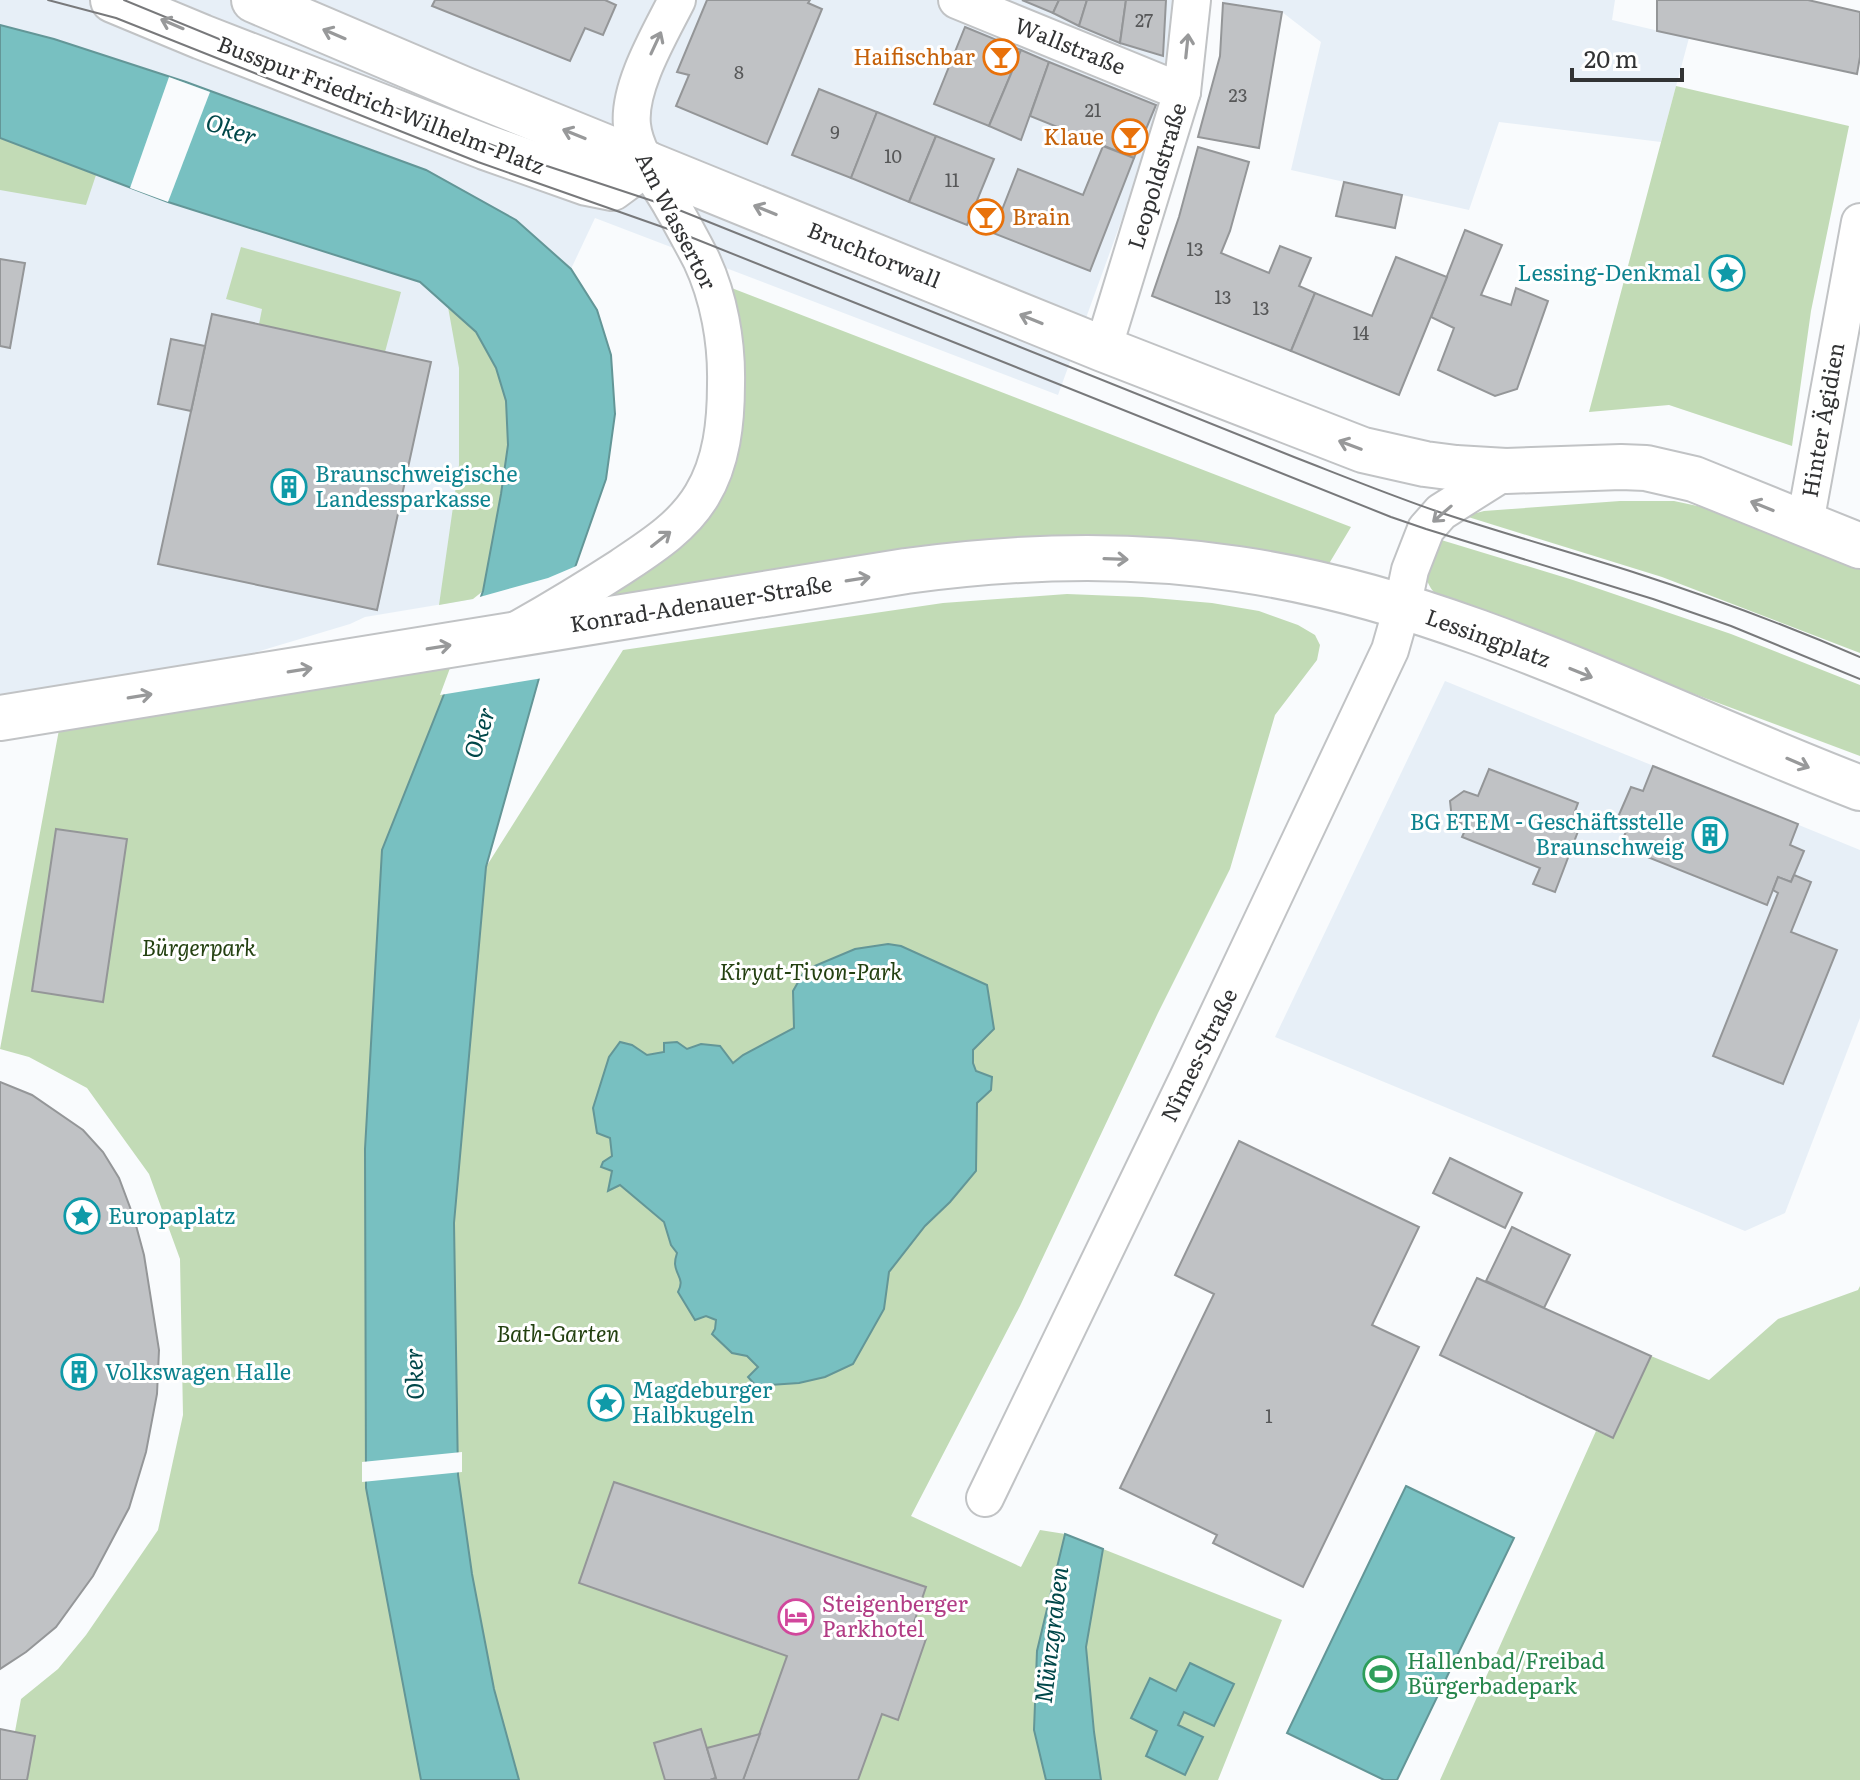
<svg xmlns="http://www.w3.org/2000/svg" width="1860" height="1780" font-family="Literata,serif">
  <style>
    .built { fill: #e7eff7 }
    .green { fill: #c2dbb6 }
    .water { fill: #78c0c1; stroke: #639697; stroke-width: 2 }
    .pier { fill: #f9fbfd }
    .building { fill: #c0c2c5; stroke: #949698; stroke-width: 2 }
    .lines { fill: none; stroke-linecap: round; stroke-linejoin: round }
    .street-casing { stroke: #c1c3c5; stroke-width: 40 }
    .secondary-casing { stroke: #c1c3c5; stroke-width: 48 }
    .street { stroke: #fff; stroke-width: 36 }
    .secondary { stroke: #fff; stroke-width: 44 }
    .tram { stroke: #78797b; stroke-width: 2 }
    .oneway { stroke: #98999a }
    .labels { text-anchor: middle; stroke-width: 6; stroke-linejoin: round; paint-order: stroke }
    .number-label { font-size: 18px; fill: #565758 }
    .street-label { font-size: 22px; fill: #323334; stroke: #fff }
    .food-label { font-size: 22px; fill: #c56008; stroke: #fff; text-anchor: end }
    .culture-label { font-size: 22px; fill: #0d838f; stroke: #fff; text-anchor: start }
    .park-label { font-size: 22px; font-style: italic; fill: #234010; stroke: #fff }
    .hotel-label { font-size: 22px; fill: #b23c85; stroke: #fff; text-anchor: start }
    .leisure-label { font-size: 22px; fill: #27864d; stroke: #fff; text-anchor: start }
    .water-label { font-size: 24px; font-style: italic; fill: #004749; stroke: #fff }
  </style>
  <rect width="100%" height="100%" fill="#f9fbfd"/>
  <!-- built -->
  <g class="built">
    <polygon points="0,0 1179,0 1174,76 1058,395 595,218 571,269 516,220 186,82 54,39 0,25"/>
    <polygon points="1223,0 1615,0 1612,20 1689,38 1661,142 1499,122 1469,210 1291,170 1321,42 1282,12 1223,3"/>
    <polygon points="0,138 168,202 420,282 476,332 473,599 365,617 350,624 217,664 0,703"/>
    <polygon points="1445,681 1860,850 1860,1018 1785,1213 1745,1231 1275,1037"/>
  </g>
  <!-- green -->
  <g class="green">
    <polygon points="1676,86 1849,126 1811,311 1792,446 1669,405 1589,412"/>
    <polygon points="0,138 96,175 86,205 0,190"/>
    <polygon points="241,247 401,292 385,352 259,324 262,309 226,299"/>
    <polygon points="729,287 1351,527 1327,567 904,550 789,567 605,600 699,531 735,467 742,368"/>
    <polygon points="448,307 476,332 496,368 506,401 508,445 501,494 483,591 473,599 439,605 459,465 459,368"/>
    <polygon points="1620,501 1674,501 1721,511 1860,567 1860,653 1662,577 1465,516 1484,511"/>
    <path d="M 1438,539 L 1573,580 L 1731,634 L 1860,685 L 1860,756 L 1440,599 C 1417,576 1427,566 1438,539 Z"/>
    <polygon points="1067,594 1142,597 1212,603 1259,611 1298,625 1315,635 1320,645 1317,660 1275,715 1230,869 1158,1013 1020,1306 911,1516 1021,1567 1040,1530 1065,1534 1037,1651 1034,1730 1046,1780 519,1780 494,1689 472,1574 458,1475 454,1223 486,867 623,650 943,603"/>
    <polygon points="464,644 382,850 365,1149 366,1488 421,1780 6,1780 21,1699 58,1669 86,1635 158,1530 183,1415 180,1259 149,1174 87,1088 29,1057 0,1049 63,708"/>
    <polygon points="1860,1286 1860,1780 1440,1780 1596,1431 1613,1438 1651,1356 1709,1380 1778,1319 1858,1290"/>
    <polygon points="1103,1549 1282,1620 1218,1780 1101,1780 1094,1732 1086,1647"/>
  </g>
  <!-- water -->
  <g class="water">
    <polygon points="0,25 54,39 186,82 426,170 516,220 571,269 597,310 611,355 615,414 606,479 550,639 486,867 454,1223 458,1475 472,1574 494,1689 519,1780 421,1780 366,1488 365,1149 382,850 464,644 483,591 501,494 508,445 506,401 496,368 476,332 420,282 168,202 0,138"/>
    <path d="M 888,944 L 901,946 L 987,985 L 994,1029 L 973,1050 L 973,1063 L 976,1071 L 992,1077 L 991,1090 L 977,1103 L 976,1171 L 950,1202 L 925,1226 L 889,1272 L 884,1309 L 853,1364 L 825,1377 L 799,1383 L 756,1386 L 748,1377 L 758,1367 L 747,1356 L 732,1353 L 712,1334 L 715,1329 L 716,1320 L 706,1316 L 695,1320 L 678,1292 C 685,1279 676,1276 675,1264 C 675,1260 676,1256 677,1253 L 671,1245 L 664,1222 L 620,1185 L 608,1191 L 612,1171 L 601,1167 L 603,1162 L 612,1156 L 610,1138 L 597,1133 L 593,1108 L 609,1057 L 620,1042 L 632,1045 L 647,1055 L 664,1052 L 664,1043 L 677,1042 L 687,1049 L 701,1044 L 720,1046 L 733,1063 L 743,1055 L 794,1028 L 793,991 L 805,970 L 855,949 Z"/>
    <polygon points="1406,1486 1514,1538 1397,1780 1384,1780 1287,1733"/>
    <polygon points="1065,1534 1103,1549 1086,1647 1094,1732 1101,1780 1046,1780 1034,1730 1037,1651"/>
    <polygon points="1190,1663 1234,1684 1214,1726 1184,1712 1178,1725 1203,1737 1185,1775 1146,1756 1157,1731 1131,1718 1150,1678 1176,1691"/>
  </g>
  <!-- pier -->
  <g class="pier">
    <polygon points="169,77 210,92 168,202 130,188"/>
    <polygon points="581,564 554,640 543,678 440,695 476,598 548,578"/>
    <polygon points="462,1452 462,1472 362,1482 362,1462"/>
  </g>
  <!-- building -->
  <g class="building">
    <polygon points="435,0 605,0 616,5 603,35 585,28 570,61 432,6"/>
    <polygon points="707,0 810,0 808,3 822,9 767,144 676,106 689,75 677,72"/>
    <polygon points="1022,0 1059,0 1053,13"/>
    <polygon points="1059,0 1087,0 1079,26 1053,13"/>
    <polygon points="1087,0 1126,0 1120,43 1079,26"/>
    <polygon points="1126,0 1166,0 1163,56 1120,43"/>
    <polygon points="1657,0 1808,0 1860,12 1860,57 1857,74 1657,31"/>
    <polygon points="1223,3 1282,12 1259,148 1198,137 1220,56"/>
    <polygon points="965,27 1021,50 989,126 934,104"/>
    <polygon points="1021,50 1049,62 1021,140 989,126"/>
    <polygon points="1049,62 1156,105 1134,158 1030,116"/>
    <polygon points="819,89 877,112 851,178 792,155"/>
    <polygon points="877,112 936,136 909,202 851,178"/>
    <polygon points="936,136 994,159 967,225 909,202"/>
    <polygon points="1103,146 1134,158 1090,271 993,233 1018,169 1083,195"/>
    <polygon points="1198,147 1249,162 1230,231 1221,253 1269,273 1280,246 1311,258 1299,286 1315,293 1291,351 1152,296 1179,217"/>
    <polygon points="1344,182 1402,195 1395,228 1336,216"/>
    <polygon points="1465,230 1502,245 1481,295 1511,305 1516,288 1548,301 1517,389 1495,396 1438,370 1454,328 1431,317"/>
    <polygon points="1396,257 1447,277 1399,395 1291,351 1315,293 1372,316"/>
    <polygon points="0,259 25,263 10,348 0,346"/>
    <polygon points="212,314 431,362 377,610 158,564"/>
    <polygon points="171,339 205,346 191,411 158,404"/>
    <polygon points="1653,766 1798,824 1790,845 1804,851 1791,882 1778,877 1767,905 1620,846 1630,822 1618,817 1625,801 1631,787 1643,791"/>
    <polygon points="1489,769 1578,803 1571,822 1580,826 1555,892 1533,884 1540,868 1462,837 1467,826 1452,819 1450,801 1464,791 1478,796"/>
    <polygon points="56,829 127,839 103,1002 32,991"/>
    <polygon points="1794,875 1811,882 1791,932 1837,950 1783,1084 1713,1056 1778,893 1773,890 1778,877 1791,882"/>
    <polygon points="0,1082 32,1095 83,1130 103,1152 119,1178 134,1218 144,1255 159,1350 157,1394 146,1452 129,1508 93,1576 56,1627 26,1652 0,1669"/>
    <polygon points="1239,1141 1419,1227 1372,1325 1419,1347 1303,1587 1213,1543 1217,1535 1120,1488 1214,1294 1175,1275"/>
    <polygon points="1450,1158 1522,1193 1505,1228 1433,1193"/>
    <polygon points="1512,1227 1570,1255 1544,1308 1486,1281"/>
    <polygon points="1477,1278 1651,1356 1613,1438 1440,1355"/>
    <polygon points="614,1482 926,1587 910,1634 926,1639 898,1720 882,1714 858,1780 743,1780 787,1656 579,1583"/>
    <polygon points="0,1729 35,1736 27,1780 0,1780"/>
    <polygon points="701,1729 716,1778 710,1780 665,1780 654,1743"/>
    <polygon points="760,1734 743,1780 710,1780 716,1778 707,1748"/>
  </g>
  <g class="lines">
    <defs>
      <g id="street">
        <polyline points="957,0 1182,92"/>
        <polyline points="1103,349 1182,92 1192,0"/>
        <polyline points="1805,523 1860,222"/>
        <path d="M 517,630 C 552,610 587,589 621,567 C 651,547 683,527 702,495 C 722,462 726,422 726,384 C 727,342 719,297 701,259 C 692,242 682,223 672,206 C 658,181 635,154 632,125 C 628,87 660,34 677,0"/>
        <polyline points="985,1498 1188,1078 1390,650 1402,608 1410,570 1426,529 1441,512 1506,471"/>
      </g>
      <g id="secondary">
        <polyline points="113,0 202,37 485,147 587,183 612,188 646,163"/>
        <polyline points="254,0 463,89 1103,349 1363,450 1425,464 1456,468 1506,471 1621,467 1646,468 1694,479 1860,546"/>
        <path d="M 0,718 L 906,571 C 1016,556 1128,552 1238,569 C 1320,581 1401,604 1478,632 C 1608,679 1732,739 1860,788"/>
      </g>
    </defs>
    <!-- street casing -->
    <use href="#street" class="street-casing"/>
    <!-- secondary casing -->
    <use href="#secondary" class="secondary-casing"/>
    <!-- street -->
    <use href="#street" class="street"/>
    <!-- secondary -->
    <use href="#secondary" class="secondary"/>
    <!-- tram -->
    <g class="tram">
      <polyline points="48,0 116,18 478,162 688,236 1391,517 1426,529 1653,599 1731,626 1860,679"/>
      <path d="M 124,0 L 275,62 L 547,166 L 674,208 L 1294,457 C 1343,476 1392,496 1442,513 C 1505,534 1570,552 1633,572 C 1710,597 1786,625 1860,657"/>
    </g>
  </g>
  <!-- one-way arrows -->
  <defs><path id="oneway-shaft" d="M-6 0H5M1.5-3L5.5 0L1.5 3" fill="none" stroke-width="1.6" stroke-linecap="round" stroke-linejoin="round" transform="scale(2)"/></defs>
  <g class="oneway">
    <use href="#oneway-shaft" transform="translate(172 24) rotate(-157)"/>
    <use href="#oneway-shaft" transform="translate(334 34) rotate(-157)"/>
    <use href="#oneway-shaft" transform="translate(656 43) rotate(-65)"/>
    <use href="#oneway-shaft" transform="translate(1187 46) rotate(-84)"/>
    <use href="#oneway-shaft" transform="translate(574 134) rotate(-158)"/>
    <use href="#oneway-shaft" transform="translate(765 210) rotate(-158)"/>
    <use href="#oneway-shaft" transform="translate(1031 319) rotate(-158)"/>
    <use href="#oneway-shaft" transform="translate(1350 445) rotate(-159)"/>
    <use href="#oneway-shaft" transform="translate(1762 506) rotate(-158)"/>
    <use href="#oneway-shaft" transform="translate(1442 514) rotate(139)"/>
    <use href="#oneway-shaft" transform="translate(661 539) rotate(-38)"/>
    <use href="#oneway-shaft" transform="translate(1116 559) rotate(2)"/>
    <use href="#oneway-shaft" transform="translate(858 579) rotate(-9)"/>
    <use href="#oneway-shaft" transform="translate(439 647) rotate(-9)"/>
    <use href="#oneway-shaft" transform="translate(300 670) rotate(-9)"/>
    <use href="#oneway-shaft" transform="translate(1581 673) rotate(22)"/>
    <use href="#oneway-shaft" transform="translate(140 696) rotate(-9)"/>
    <use href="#oneway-shaft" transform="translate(1798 763) rotate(23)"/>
  </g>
  <!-- icons -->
  <defs>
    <symbol id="bar-ring" viewBox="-11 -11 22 22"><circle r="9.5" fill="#fff" stroke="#e8710a" stroke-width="1.5"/><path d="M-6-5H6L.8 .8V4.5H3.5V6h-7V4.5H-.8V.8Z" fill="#e8710a"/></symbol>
    <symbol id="sight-ring" viewBox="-11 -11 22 22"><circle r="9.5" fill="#fff" stroke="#0f9aa8" stroke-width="1.5"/><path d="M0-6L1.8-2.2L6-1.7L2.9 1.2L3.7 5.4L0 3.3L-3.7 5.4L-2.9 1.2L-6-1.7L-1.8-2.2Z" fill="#0f9aa8"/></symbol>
    <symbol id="building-ring" viewBox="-11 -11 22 22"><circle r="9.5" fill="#fff" stroke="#0f9aa8" stroke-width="1.5"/><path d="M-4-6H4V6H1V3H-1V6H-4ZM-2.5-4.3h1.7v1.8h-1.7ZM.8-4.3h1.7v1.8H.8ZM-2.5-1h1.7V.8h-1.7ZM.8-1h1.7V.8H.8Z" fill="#0f9aa8"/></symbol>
    <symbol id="hotel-ring" viewBox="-11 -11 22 22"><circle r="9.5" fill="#fff" stroke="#d1479c" stroke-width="1.5"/><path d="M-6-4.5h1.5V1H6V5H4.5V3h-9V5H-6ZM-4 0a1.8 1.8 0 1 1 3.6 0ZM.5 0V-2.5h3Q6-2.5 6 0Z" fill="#d1479c"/></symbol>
    <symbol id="stadium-ring" viewBox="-11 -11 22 22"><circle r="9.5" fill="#fff" stroke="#2e9e5b" stroke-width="1.5"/><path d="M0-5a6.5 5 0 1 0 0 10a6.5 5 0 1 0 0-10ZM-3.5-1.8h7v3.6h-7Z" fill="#2e9e5b"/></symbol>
  </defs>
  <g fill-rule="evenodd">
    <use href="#bar-ring" x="981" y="37" width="40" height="40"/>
    <use href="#bar-ring" x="1110" y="117" width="40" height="40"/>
    <use href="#bar-ring" x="966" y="197" width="40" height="40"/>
    <use href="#sight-ring" x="1707" y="253" width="40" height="40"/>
    <use href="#building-ring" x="269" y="467" width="40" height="40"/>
    <use href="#building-ring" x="1690" y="815" width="40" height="40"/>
    <use href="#sight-ring" x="62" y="1196" width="40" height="40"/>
    <use href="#building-ring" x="59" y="1352" width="40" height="40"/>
    <use href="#sight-ring" x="586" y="1383" width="40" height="40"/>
    <use href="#hotel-ring" x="776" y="1597" width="40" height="40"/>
    <use href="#stadium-ring" x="1361" y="1654" width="40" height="40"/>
  </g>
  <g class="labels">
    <!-- number labels -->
    <g class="number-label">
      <text x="1144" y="27">27</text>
      <text x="739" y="79">8</text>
      <text x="1238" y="102">23</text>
      <text x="1093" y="117">21</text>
      <text x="835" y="139">9</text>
      <text x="893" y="163">10</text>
      <text x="952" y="187">11</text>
      <text x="1195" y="256">13</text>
      <text x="1223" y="304">13</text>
      <text x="1261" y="315">13</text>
      <text x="1361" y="340">14</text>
      <text x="1269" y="1423">1</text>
    </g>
    <!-- street labels -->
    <g class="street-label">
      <text transform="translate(1070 46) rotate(22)" y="8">Wallstraße</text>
      <text transform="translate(381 105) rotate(21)" y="8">Busspur Friedrich-Wilhelm-Platz</text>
      <text transform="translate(1157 176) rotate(-73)" y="8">Leopoldstraße</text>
      <text transform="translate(676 221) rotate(63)" y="8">Am Wassertor</text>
      <text transform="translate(874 255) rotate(22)" y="8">Bruchtorwall</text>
      <text transform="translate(1823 420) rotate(-80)" y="8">Hinter Ägidien</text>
      <text transform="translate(701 604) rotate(-9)" y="8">Konrad-Adenauer-Straße</text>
      <text transform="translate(1488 638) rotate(20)" y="8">Lessingplatz</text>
      <text transform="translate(1199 1055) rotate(-64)" y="8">Nîmes-Straße</text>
    </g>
    <!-- food labels -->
    <g class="food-label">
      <text x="975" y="65">Haifischbar</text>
      <text x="1104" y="145">Klaue</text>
      <text x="1012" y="225" text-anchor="start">Brain</text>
    </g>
    <!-- culture labels -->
    <g class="culture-label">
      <text x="1701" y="281" text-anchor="end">Lessing-Denkmal</text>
      <text x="315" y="482">Braunschweigische<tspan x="315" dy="25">Landessparkasse</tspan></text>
      <text x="1684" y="830" text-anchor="end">BG ETEM - Geschäftsstelle<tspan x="1684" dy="25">Braunschweig</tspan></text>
      <text x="108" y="1224">Europaplatz</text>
      <text x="105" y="1380">Volkswagen Halle</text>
      <text x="632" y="1398">Magdeburger<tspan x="632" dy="25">Halbkugeln</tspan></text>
    </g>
    <!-- park labels -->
    <g class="park-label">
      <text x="199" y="956">Bürgerpark</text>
      <text x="811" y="980">Kiryat-Tivon-Park</text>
      <text x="558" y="1342">Bath-Garten</text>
    </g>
    <!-- hotel labels -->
    <g class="hotel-label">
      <text x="822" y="1612">Steigenberger<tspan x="822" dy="25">Parkhotel</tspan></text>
    </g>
    <!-- leisure labels -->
    <g class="leisure-label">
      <text x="1407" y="1669">Hallenbad/Freibad<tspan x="1407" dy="25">Bürgerbadepark</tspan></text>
    </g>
    <!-- water labels -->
    <g class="water-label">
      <text transform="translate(231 130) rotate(19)" y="8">Oker</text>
      <text transform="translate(480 733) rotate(-72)" y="8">Oker</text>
      <text transform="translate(415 1374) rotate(-92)" y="8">Oker</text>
      <text transform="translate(1052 1635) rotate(-83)" y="8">Münzgraben</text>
    </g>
  </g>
  <!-- scale -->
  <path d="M1572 68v12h110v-12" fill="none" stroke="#323334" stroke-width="4"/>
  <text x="1584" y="68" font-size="24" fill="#323334" stroke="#ffffff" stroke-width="6" paint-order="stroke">20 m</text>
</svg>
